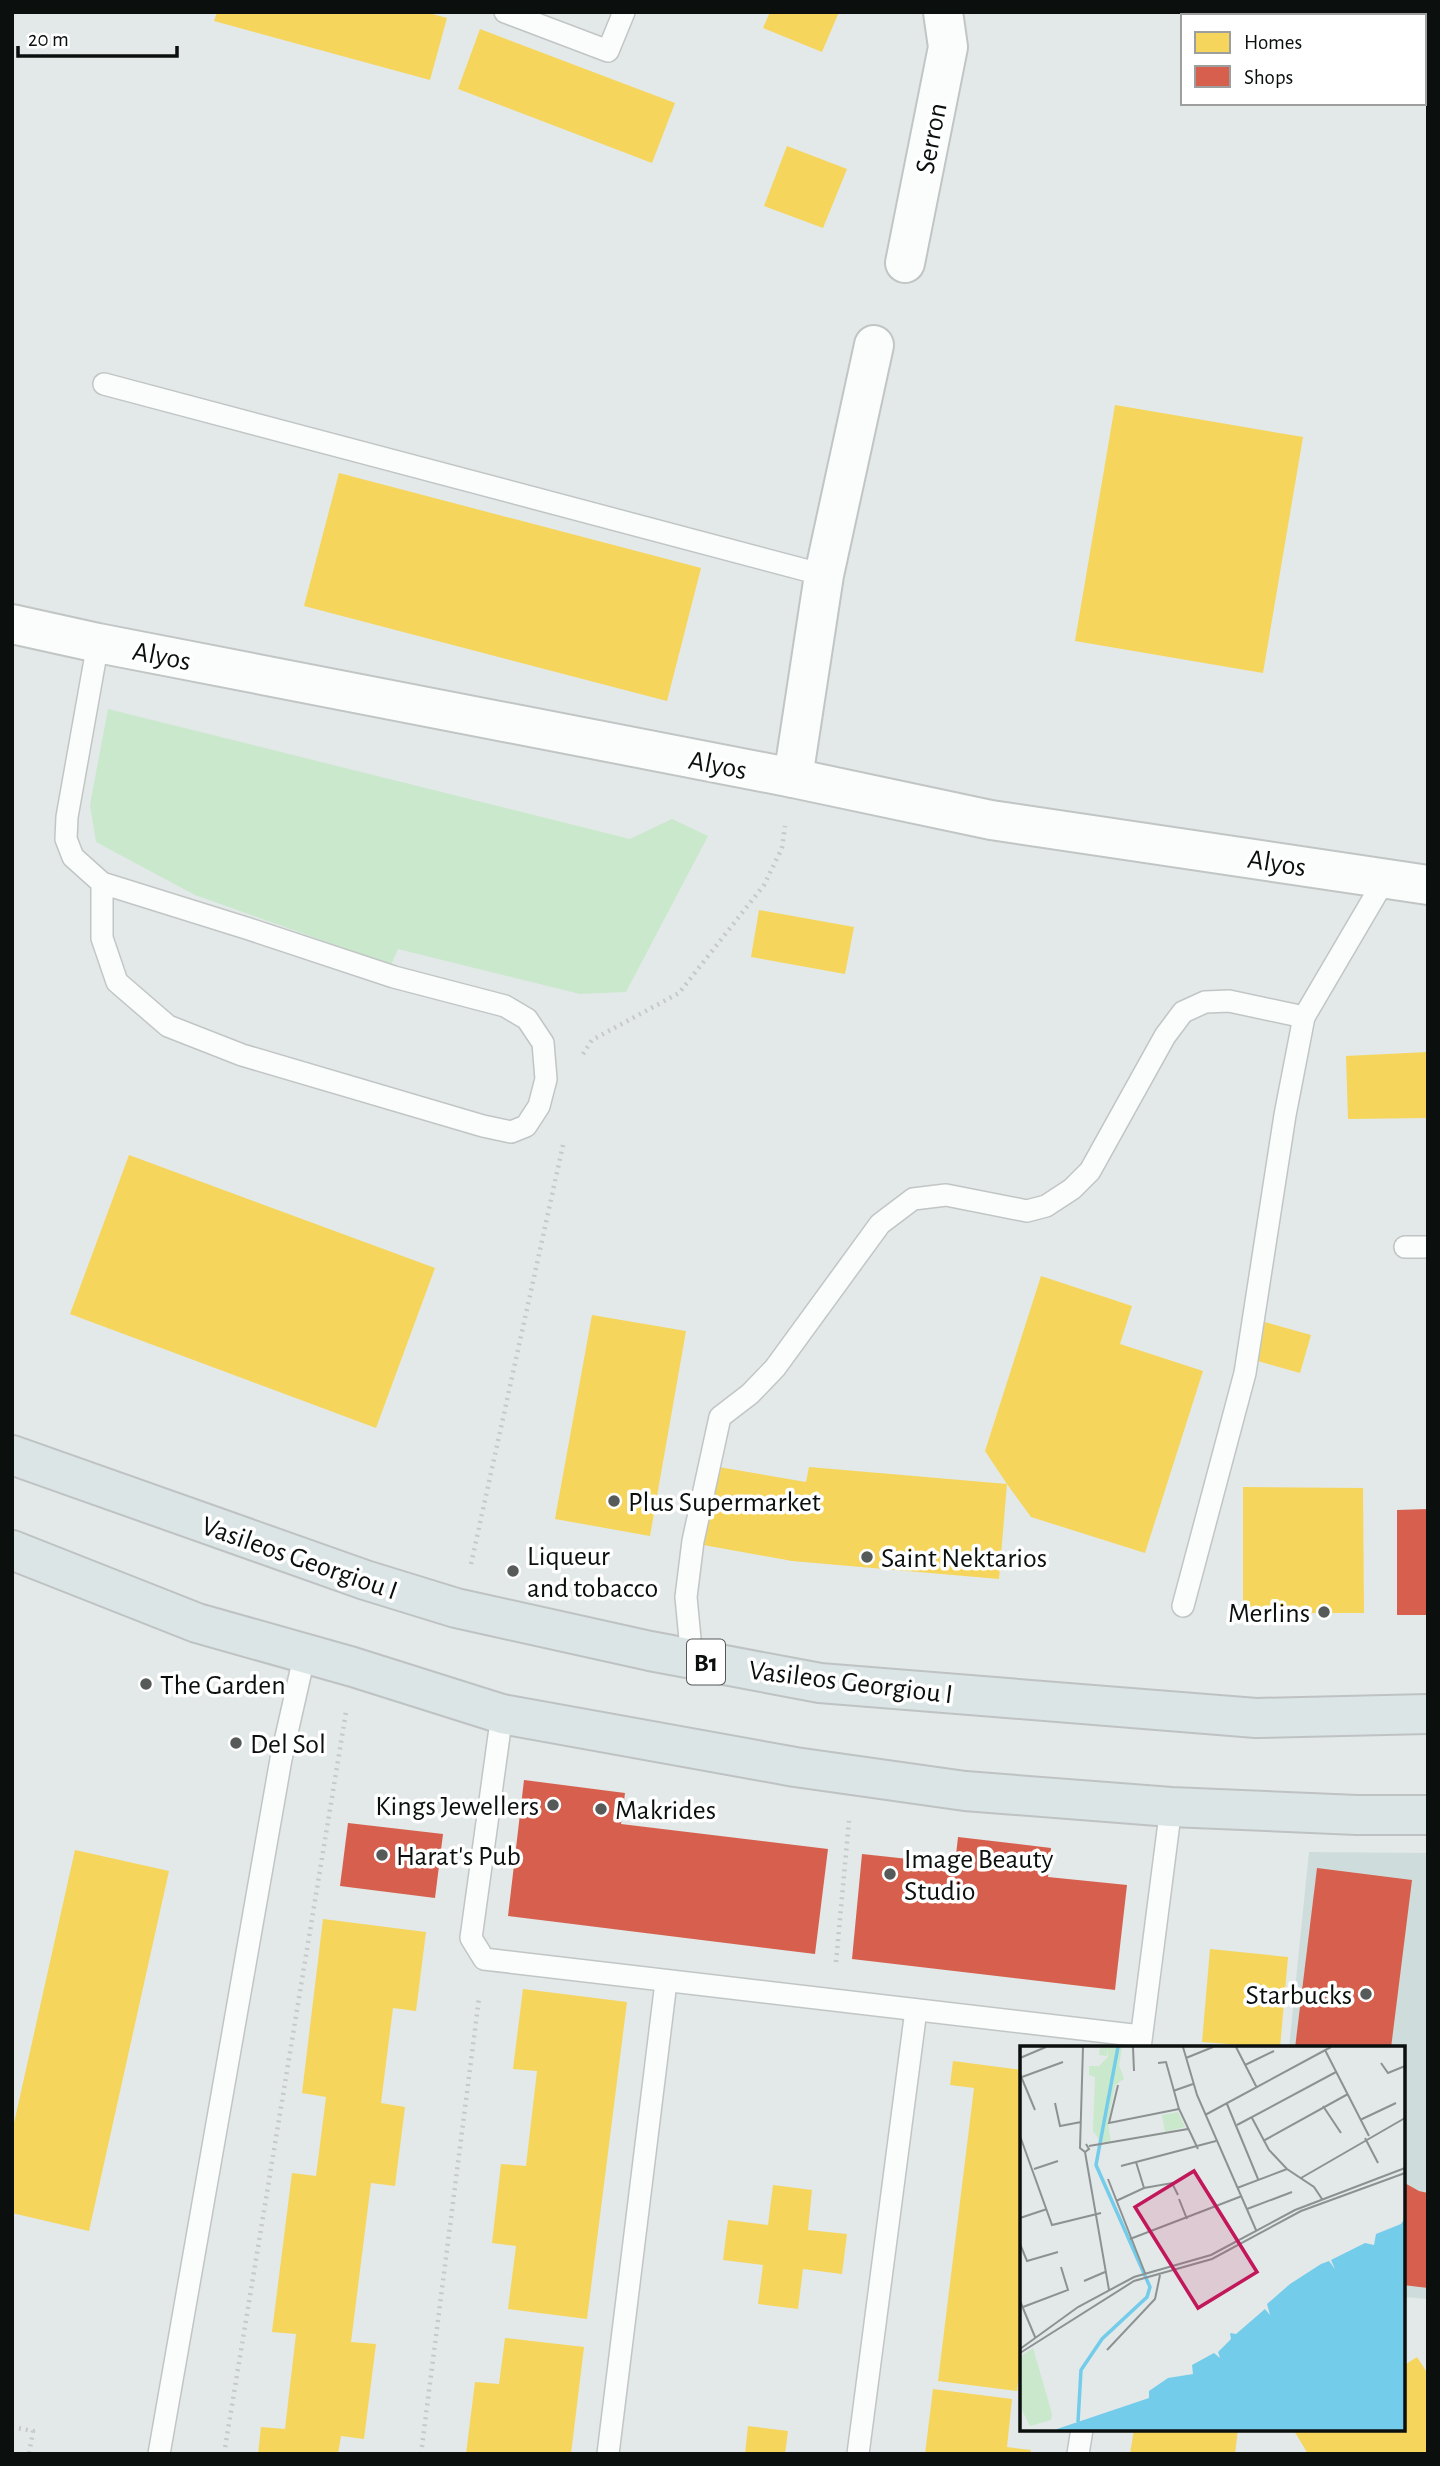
<svg xmlns="http://www.w3.org/2000/svg" width="1440" height="2466" font-family="'Alegreya Sans',sans-serif">
  <style>
    .built { fill: #cedddb }
    .green { fill: #cae8cc }
    .homes { fill: #f6d55c }
    .shops { fill: #d6604d }
    .lines { fill: none; stroke-linecap: round; stroke-linejoin: round }
    .service-casing { stroke: #c1c6c5; stroke-width: 24 }
    .minor-casing { stroke: #c1c6c5; stroke-width: 42 }
    .primary-casing { stroke: #bfc2c2; stroke-width: 42 }
    .path { stroke: #c6c9c8; stroke-width: 4.5; stroke-dasharray: 2 5; stroke-linecap: butt }
    .service { stroke: #fbfcfc; stroke-width: 21 }
    .minor { stroke: #fbfcfc; stroke-width: 38 }
    .primary { stroke: #dbe5e6; stroke-width: 38 }
    .poi-dot { fill: #565b5a; stroke: #fff; stroke-width: 2.5 }
    .labels { text-anchor: middle; stroke-width: 7; stroke-linejoin: round; paint-order: stroke }
    .shield { fill: #fff; stroke: #545756; stroke-width: 2 }
    .shield-label { font-size: 26px; font-weight: bold; fill: #0b0f0e }
    .street-label { font-size: 28px; fill: #0b0f0e; stroke: #fff }
    .poi-label { font-size: 28px; fill: #0b0f0e; stroke: #fff; text-anchor: start }
    .inset-river { fill: none; stroke: #74cceb; stroke-width: 3.5 }
    .inset-road { fill: none; stroke: #8c9291; stroke-width: 2 }
    .view { fill: #c2185b; fill-opacity: 0.15; stroke: #c2185b; stroke-width: 3.5 }
    .inset-edge { fill: none; stroke: #0b0f0e; stroke-width: 3.5 }
  </style>
  <rect width="100%" height="100%" fill="#e2e9e8"/>
  <!-- built -->
  <polygon class="built" points="1309,1852 1428,1853 1428,2299 1403,2297 1403,2048 1289,2048"/>
  <!-- green -->
  <polygon class="green" points="108,709 630,839 672,819 708,836 626,992 580,994 398,949 391,965 195,895 96,842 90,805"/>
  <!-- homes -->
  <g class="homes">
    <polygon points="217,12 425,12 447,18 430,80 214,21"/>
    <polygon points="770,12 839,12 822,52 763,28"/>
    <rect x="1309" y="12" width="65" height="4"/>
    <polygon points="480,29 675,103 652,163 458,89"/>
    <polygon points="787,146 847,169 823,228 764,206"/>
    <polygon points="1115,405 1303,437 1263,673 1075,641"/>
    <polygon points="339,473 701,568 667,701 304,606"/>
    <polygon points="759,910 854,927 845,974 751,957"/>
    <polygon points="1428,1052 1428,1118 1348,1119 1346,1056"/>
    <polygon points="129,1155 435,1268 376,1428 70,1314"/>
    <polygon points="1041,1276 1132,1306 1120,1344 1203,1371 1145,1553 1031,1517 1007,1484 999,1579 792,1561 698,1544 713,1466 806,1482 809,1467 1007,1484 985,1451"/>
    <polygon points="592,1315 686,1331 650,1536 555,1519"/>
    <polygon points="1265,1322 1311,1335 1300,1373 1254,1360"/>
    <polygon points="1243,1487 1363,1488 1364,1613 1243,1613"/>
    <polygon points="75,1850 169,1871 89,2231 12,2213 12,2132"/>
    <polygon points="323,1919 426,1932 416,2011 393,2008 381,2103 405,2107 395,2186 371,2183 351,2342 376,2344 364,2439 341,2436 338,2454 258,2454 261,2427 285,2429 296,2334 272,2332 292,2173 316,2176 326,2097 302,2093"/>
    <polygon points="1210,1949 1288,1957 1280,2048 1202,2042"/>
    <polygon points="523,1989 627,2002 587,2319 508,2309 516,2246 492,2243 501,2164 526,2166 537,2071 513,2069"/>
    <polygon points="953,2061 1022,2070 1022,2354 1017,2391 938,2381 974,2088 950,2085"/>
    <polygon points="773,2185 812,2190 808,2230 847,2234 842,2274 803,2269 798,2309 758,2304 763,2265 723,2260 728,2220 768,2225"/>
    <polygon points="505,2338 584,2347 571,2454 466,2454 475,2382 499,2384"/>
    <polygon points="1417,2357 1428,2374 1428,2454 1308,2454 1293,2429 1403,2429 1403,2366"/>
    <polygon points="933,2389 1012,2399 1007,2447 1031,2450 1030,2454 925,2454"/>
    <polygon points="748,2426 788,2431 785,2454 745,2454"/>
    <polygon points="1134,2429 1238,2429 1235,2454 1130,2454"/>
  </g>
  <!-- shops -->
  <g class="shops">
    <polygon points="1428,1509 1428,1615 1397,1615 1397,1510"/>
    <polygon points="524,1780 625,1793 621,1824 828,1849 815,1954 508,1916"/>
    <polygon points="348,1823 443,1834 435,1898 340,1886"/>
    <polygon points="958,1837 1051,1848 1048,1877 1127,1885 1115,1990 852,1959 862,1854 955,1864"/>
    <polygon points="1317,1868 1412,1880 1391,2048 1295,2048"/>
    <polygon points="1403,2182 1419,2191 1428,2193 1428,2288 1403,2285"/>
  </g>
  <g class="lines">
    <defs>
      <g id="service">
        <polyline points="505,12 608,51 624,12"/>
        <polyline points="104,384 824,575"/>
        <polyline points="98,643 67,817 66,839 73,857 102,883 246,928 394,977 505,1006 527,1019 543,1043 546,1079 539,1106 526,1126 511,1132 483,1126 242,1055 168,1026 117,982 102,938 102,883"/>
        <polyline points="1405,1247 1428,1247"/>
        <polyline points="1183,1606 1245,1373 1285,1115 1304,1017 1385,879"/>
        <polyline points="692,1660 686,1597 693,1541 720,1417 750,1394 775,1368 880,1224 913,1199 946,1195 1027,1211 1046,1206 1072,1189 1090,1171 1165,1036 1183,1012 1205,1002 1229,1001 1304,1017"/>
        <polyline points="502,1714 471,1938 484,1959 1141,2036"/>
        <polyline points="1140,2048 1171,1807"/>
        <polyline points="159,2454 281,1759 305,1653"/>
        <polyline points="608,2454 666,1982"/>
        <polyline points="858,2454 916,2010"/>
        <polyline points="1078,2454 1082,2429"/>
      </g>
      <g id="minor">
        <polyline points="905,263 948,47 943,12"/>
        <polyline points="12,624 98,643 793,778 991,820 1428,885"/>
        <polyline points="793,778 824,575 874,345"/>
      </g>
      <g id="primary">
        <polyline points="12,1455 365,1580 456,1608 650,1651 820,1683 1256,1718 1428,1714"/>
        <polyline points="12,1550 197,1623 353,1667 502,1714 795,1767 965,1791 1171,1807 1357,1815 1428,1815"/>
      </g>
    </defs>
    <!-- service casing -->
    <use href="#service" class="service-casing"/>
    <!-- minor casing -->
    <use href="#minor" class="minor-casing"/>
    <!-- primary casing -->
    <use href="#primary" class="primary-casing"/>
    <!-- path -->
    <g class="path">
      <polyline points="583,1054 592,1040 679,993 764,885 782,848 785,826"/>
      <polyline points="471,1564 563,1145"/>
      <polyline points="836,1962 849,1821"/>
      <polyline points="12,2427 33,2431 29,2454"/>
      <polyline points="224,2454 346,1712"/>
      <polyline points="421,2454 479,1998"/>
    </g>
    <!-- service -->
    <use href="#service" class="service"/>
    <!-- minor -->
    <use href="#minor" class="minor"/>
    <!-- primary -->
    <use href="#primary" class="primary"/>
  </g>
  <!-- markers -->
  <g class="poi-dot">
    <circle cx="614" cy="1501" r="7"/>
    <circle cx="867" cy="1557" r="7"/>
    <circle cx="513" cy="1571" r="7"/>
    <circle cx="1324" cy="1612" r="7"/>
    <circle cx="146" cy="1684" r="7"/>
    <circle cx="236" cy="1743" r="7"/>
    <circle cx="553" cy="1805" r="7"/>
    <circle cx="601" cy="1809" r="7"/>
    <circle cx="382" cy="1855" r="7"/>
    <circle cx="890" cy="1874" r="7"/>
    <circle cx="1366" cy="1994" r="7"/>
  </g>
  <g class="labels">
    <!-- shield labels -->
    <rect class="shield" x="687" y="1639.5" width="38" height="45" rx="5"/>
    <g class="shield-label">
      <text x="706" y="1671">B1</text>
    </g>
    <!-- street labels -->
    <g class="street-label">
      <text transform="translate(930 138) rotate(-79)" y="10">Serron</text>
      <text transform="translate(162 655) rotate(11)" y="10">Alyos</text>
      <text transform="translate(718 764) rotate(11)" y="10">Alyos</text>
      <text transform="translate(1277 862) rotate(9)" y="10">Alyos</text>
      <text transform="translate(300 1557) rotate(19)" y="10">Vasileos Georgiou I</text>
      <text transform="translate(851 1681) rotate(7)" y="10">Vasileos Georgiou I</text>
    </g>
    <!-- poi labels -->
    <g class="poi-label">
      <text x="628" y="1511">Plus Supermarket</text>
      <text x="527" y="1565">Liqueur<tspan x="527" dy="32">and tobacco</tspan></text>
      <text x="881" y="1567">Saint Nektarios</text>
      <text x="1310" y="1622" text-anchor="end">Merlins</text>
      <text x="160" y="1694">The Garden</text>
      <text x="250" y="1753">Del Sol</text>
      <text x="539" y="1815" text-anchor="end">Kings Jewellers</text>
      <text x="615" y="1819">Makrides</text>
      <text x="396" y="1865">Harat's Pub</text>
      <text x="904" y="1868">Image Beauty<tspan x="904" dy="32">Studio</tspan></text>
      <text x="1352" y="2004" text-anchor="end">Starbucks</text>
    </g>
  </g>
  <!-- overview -->
  <g transform="translate(1020 2046)">
    <rect width="385" height="385" fill="#e2e9e8"/>
    <path d="M 80,1 L 102,1 L 99,19 L 104,33 L 95,39 L 88,77 L 91,97 L 81,96 L 73,85 L 75,31 L 69,29 L 69,20 L 79,20 L 88,11 L 88,2 L 87,10 L 79,9 ZM 158,66 L 165,81 L 145,86 L 142,69 ZM 13,302 L 32,368 L 31,374 L 10,380 L 0,360 L 0,311 Z" fill="#cae8cc"/>
    <path d="M 385,172 L 385,384 L 34,384 L 129,352 L 129,345 L 148,332 L 173,328 L 172,319 L 194,307 L 200,312 L 198,306 L 211,293 L 210,287 L 216,288 L 245,263 L 250,269 L 247,258 L 270,238 L 301,218 L 309,215 L 315,223 L 311,214 L 345,197 L 354,199 L 356,188 L 381,178 Z" fill="#74cceb"/>
    <path class="inset-river" d="M 58,376 L 61,324 L 82,293 L 127,251 L 130,241 L 76,119 L 98,1"/>
    <path class="inset-road" d="M 63,1 L 60,102 L 65,106 L 69,103 L 66,98M 113,1 L 114,25M 163,1 L 177,49 L 236,184M 216,1 L 237,42M 305,4 L 349,90M 0,12 L 26,1M 166,12 L 193,1M 138,17 L 146,16 L 159,63 L 178,103M 361,17 L 368,27 L 385,20M 225,19 L 254,5M 0,28 L 15,64M 2,31 L 43,16M 98,39 L 89,77 L 159,63M 153,45 L 173,38M 35,57 L 40,80 L 61,76M 207,58 L 238,133M 303,60 L 321,87M 185,69 L 311,1M 232,72 L 249,104 L 267,123 L 294,141 L 302,153M 340,74 L 376,57M 217,79 L 316,26M 0,90 L 32,179 L 81,167M 345,92 L 358,117M 243,95 L 328,48M 69,100 L 168,83M 65,106 L 89,244M 116,116 L 124,142M 101,120 L 196,95M 14,123 L 38,115M 281,132 L 385,72M 88,133 L 125,227M 217,142 L 267,123M 159,153 L 167,173M 96,155 L 124,142 L 152,137 L 158,149M 227,163 L 272,146M 0,172 L 27,163M 110,193 L 222,150M 0,198 L 7,215 L 38,206M 64,235 L 85,226M 0,255 L 15,291M 3,261 L 48,244 L 41,221M 0,303 L 58,261 L 114,231 L 191,209 L 275,164 L 385,122M 87,304 L 135,253 L 140,229M 0,307 L 114,235 L 192,213 L 281,165 L 385,127"/>
    <path class="view" d="M 174,125 L 237,226 L 178,262 L 115,161 Z"/>
    <rect width="385" height="385" class="inset-edge"/>
  </g>
  <!-- border -->
  <rect width="1440" height="2466" fill="none" stroke="#0b0f0e" stroke-width="28"/>
  <!-- legend -->
  <rect x="1181" y="14" width="245" height="91" fill="#ffffff" stroke="#9d9f9f" stroke-width="2"/>
  <rect x="1195" y="32" width="35" height="21" fill="#f6d55c" stroke="#9d9f9f" stroke-width="2"/>
  <text x="1244" y="49" font-size="21" fill="#0b0f0e">Homes</text>
  <rect x="1195" y="66" width="35" height="21" fill="#d6604d" stroke="#9d9f9f" stroke-width="2"/>
  <text x="1244" y="84" font-size="21" fill="#0b0f0e">Shops</text>
  <!-- scale -->
  <path d="M18 46v10h159v-10" fill="none" stroke="#0b0f0e" stroke-width="3.5"/>
  <text x="28" y="46" font-size="21" fill="#0b0f0e" stroke="#ffffff" stroke-width="5" paint-order="stroke">20 m</text>
</svg>
